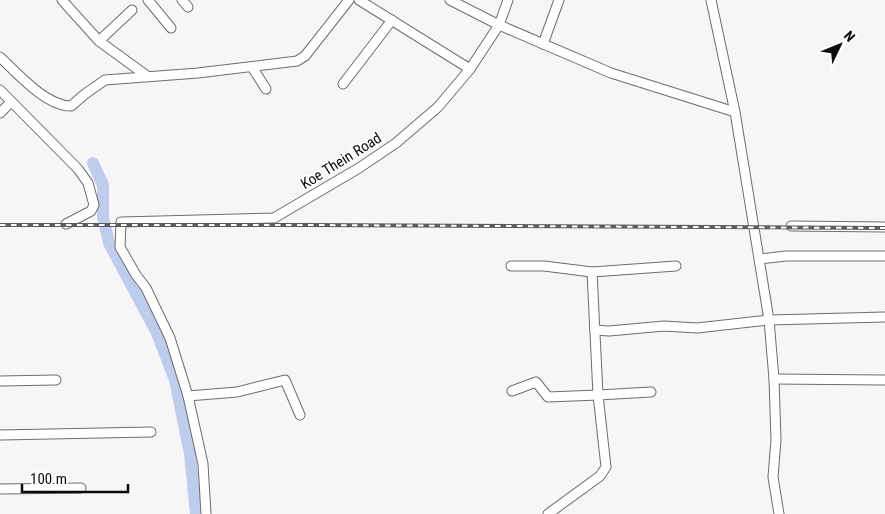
<svg xmlns="http://www.w3.org/2000/svg" width="885" height="514" font-family="'Roboto Condensed',sans-serif">
  <style>
    .lines { fill: none; stroke-linecap: round; stroke-linejoin: round }
    .river { stroke: #bfcdec; stroke-width: 12 }
    .minor-casing { stroke: #6e6c6f; stroke-width: 11 }
    .minor { stroke: #fff; stroke-width: 9 }
    .rail-casing { stroke: #5d5b5d; stroke-width: 4 }
    .rail { stroke: #fff; stroke-width: 2; stroke-dasharray: 5.5; stroke-linecap: butt }
    .labels { text-anchor: middle; stroke-width: 4; stroke-linejoin: round; paint-order: stroke }
    .street-label { font-size: 15px; fill: #0c0b0c; stroke: #fff }
  </style>
  <rect width="100%" height="100%" fill="#f8f5f9"/>
  <g class="lines">
    <!-- river -->
    <polyline class="river" points="93,163 103,185 103,217 109,243 157,333 175,380 190,454 196,514"/>
    <defs>
      <g id="minor">
        <polyline points="62,0 99,41 147,76"/>
        <polyline points="148,0 171,28"/>
        <polyline points="182,0 188,7"/>
        <polyline points="359,0 470,69"/>
        <polyline points="450,0 499,25 611,73 735,112"/>
        <polyline points="711,0 735,112 769,320 774,379 776,440 773,477 779,514"/>
        <polyline points="99,41 132,10"/>
        <polyline points="543,44 559,0"/>
        <path d="M 0,57 C 18,74 46,106 71,106 L 85,94 L 105,80 L 198,73 L 297,61 L 305,56 L 349,0"/>
        <polyline points="252,67 266,89"/>
        <polyline points="343,84 392,20"/>
        <polyline points="0,90 78,169 88,183 94,205 91,211 66,224"/>
        <polyline points="0,113 11,102"/>
        <polyline points="791,226 885,227"/>
        <polyline points="760,259 786,256 885,256"/>
        <polyline points="511,266 544,266 592,272 676,266"/>
        <polyline points="595,330 609,331 664,326 697,328 769,320 885,317"/>
        <polyline points="774,379 885,380"/>
        <polyline points="0,381 56,380"/>
        <polyline points="512,391 536,382 548,397 598,395 592,272"/>
        <polyline points="188,396 237,392 285,380 300,415"/>
        <polyline points="0,435 151,432"/>
        <polyline points="0,489 81,488"/>
        <polyline points="206,514 203,464 188,396 170,338 146,288 136,275 120,247 121,222 274,218 359,168 396,143 438,107 470,69 499,25 508,0"/>
        <polyline points="548,514 600,476 606,467 598,395 651,392"/>
      </g>
    </defs>
    <!-- minor casing -->
    <use href="#minor" class="minor-casing"/>
    <!-- minor -->
    <use href="#minor" class="minor"/>
    <defs>
      <polyline id="rail" points="0,225 306,225 885,228"/>
    </defs>
    <!-- rail casing -->
    <use href="#rail" class="rail-casing"/>
    <!-- rail -->
    <use href="#rail" class="rail"/>
  </g>
  <g class="labels">
    <!-- street labels -->
    <g class="street-label">
      <text transform="translate(341 161) rotate(-32)" y="5">Koe Thein Road</text>
    </g>
  </g>
  <!-- north arrow -->
  <g transform="translate(840 45) rotate(47)" stroke="#ffffff" stroke-width="4" paint-order="stroke">
  <path d="M0-4L9 19L0 12L-9 19Z" fill="#0c0b0c"/>
  <text y="-8" font-size="14" font-weight="bold" text-anchor="middle" fill="#0c0b0c">N</text>
  </g>
  <!-- scale -->
  <path d="M22 484v8h106v-8" fill="none" stroke="#0c0b0c" stroke-width="2.5"/>
  <text x="30" y="484" font-size="15" fill="#0c0b0c" stroke="#ffffff" stroke-width="4" paint-order="stroke">100 m</text>
</svg>
